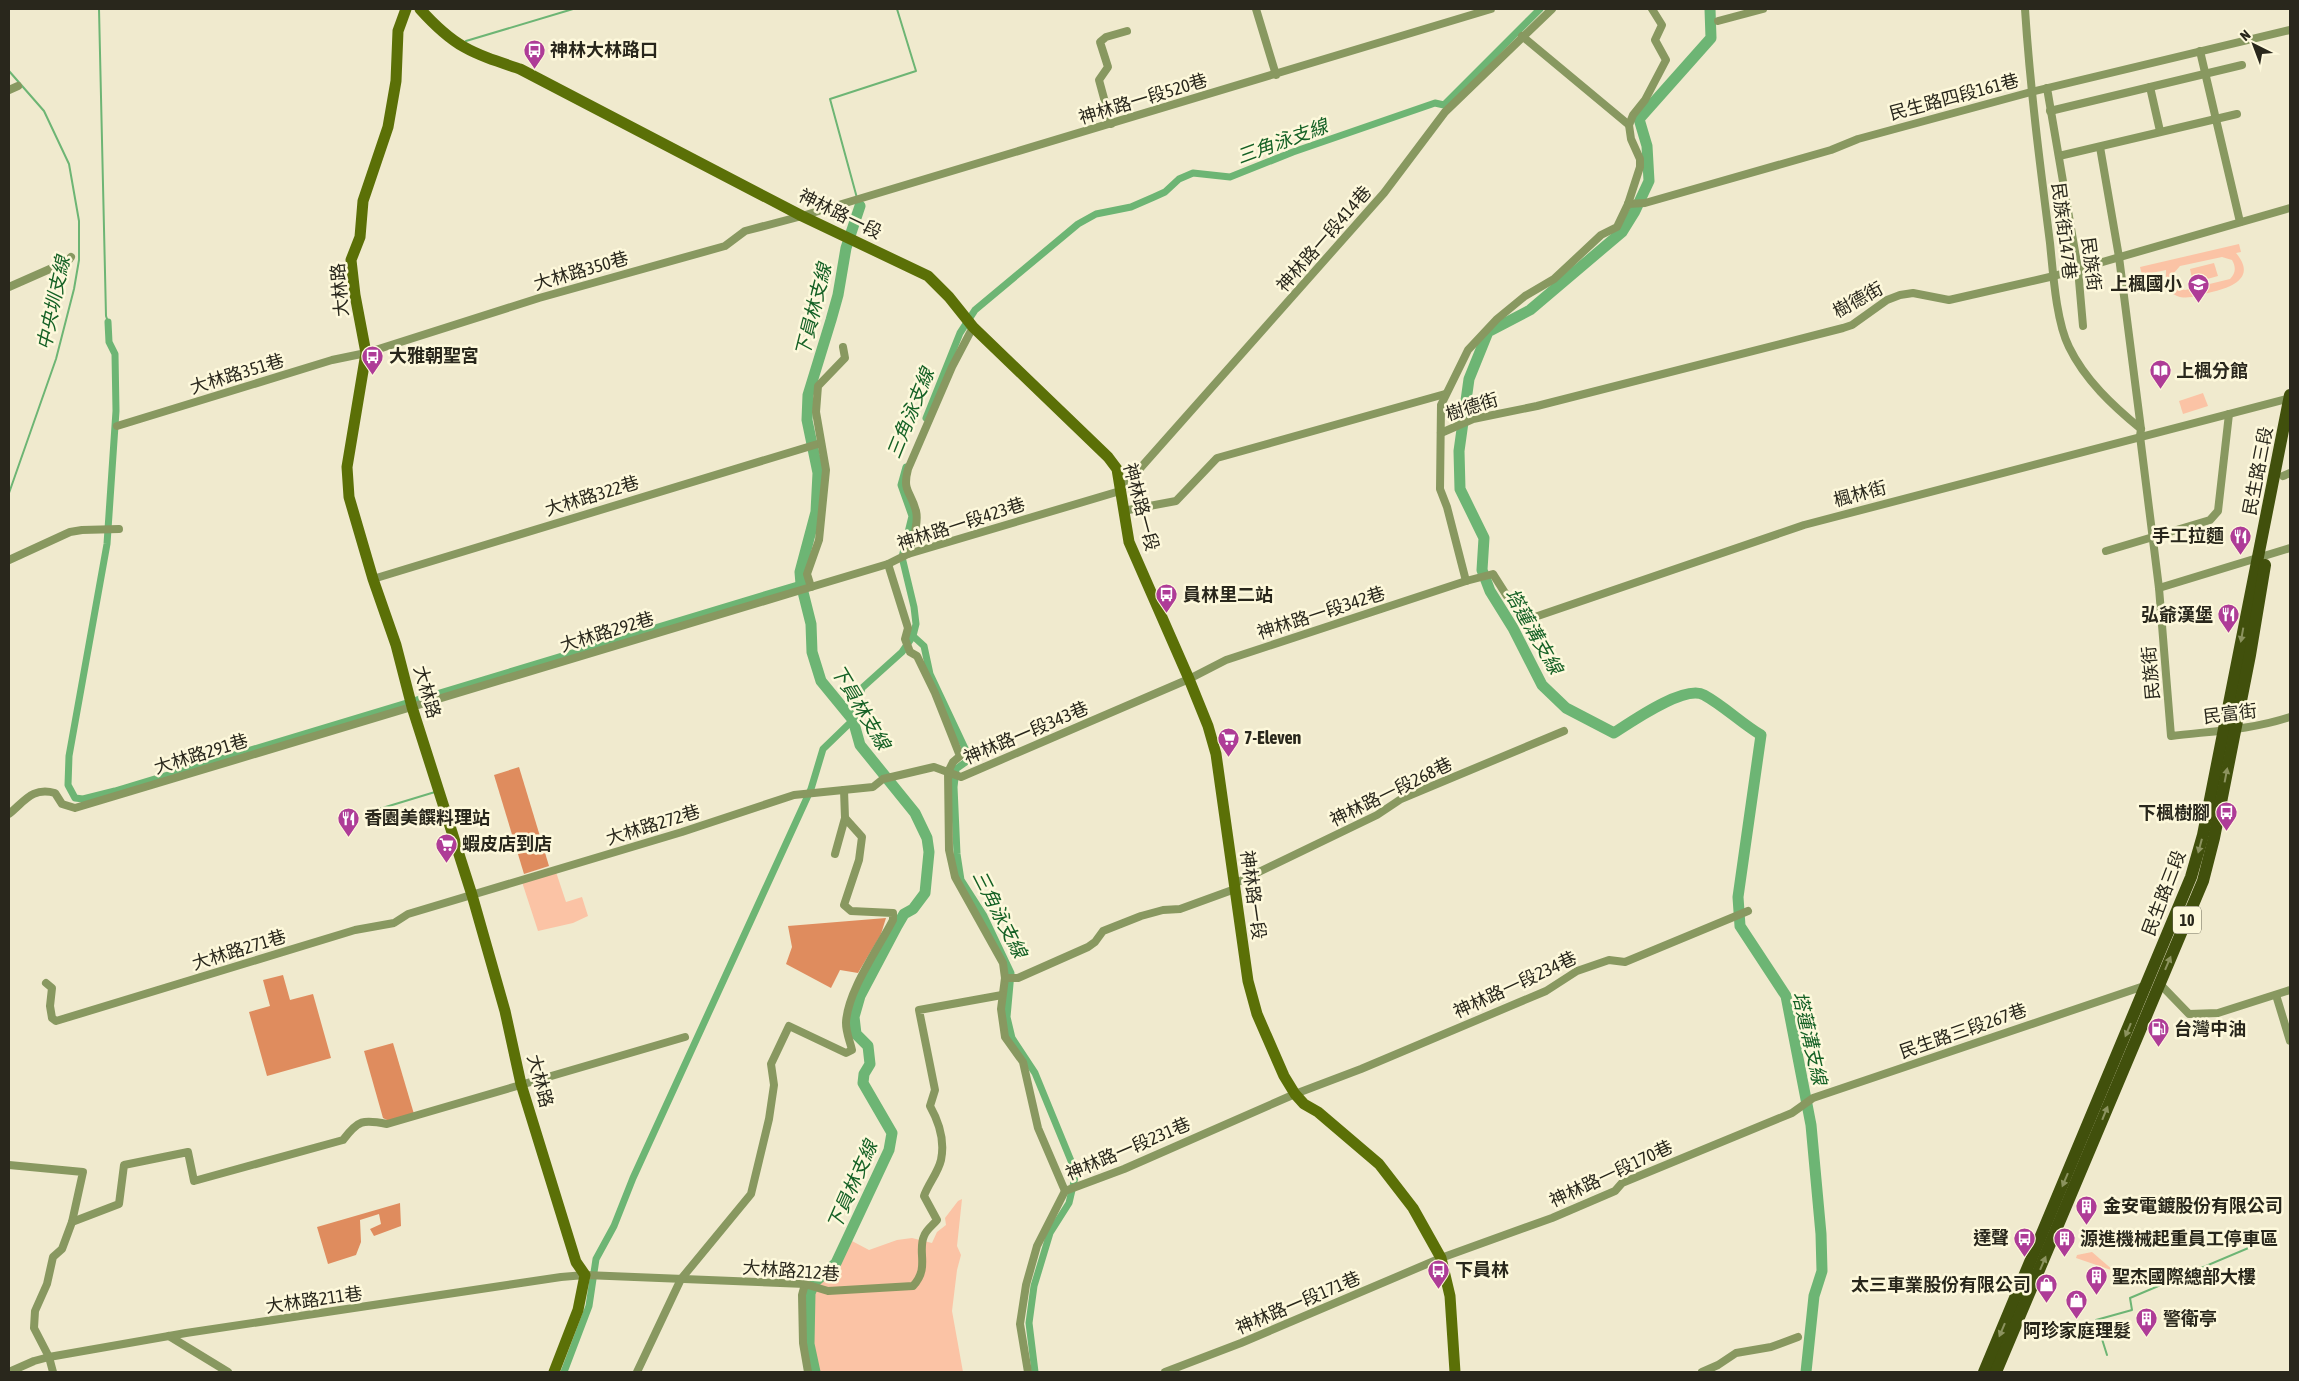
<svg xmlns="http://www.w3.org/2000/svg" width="2299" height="1381" font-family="'Asap Condensed','Noto Sans TC',sans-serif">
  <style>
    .green { fill: #fbc3a5; fill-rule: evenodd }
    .forest { fill: #df8c5e }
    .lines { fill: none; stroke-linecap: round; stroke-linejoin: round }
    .stream { stroke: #6db574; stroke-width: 2 }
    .canal { stroke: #6db574; stroke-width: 7 }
    .river { stroke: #6db574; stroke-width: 11 }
    .street { stroke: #889860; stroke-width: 8 }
    .secondary { stroke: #5b7007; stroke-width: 11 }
    .primary { stroke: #41500c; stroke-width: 12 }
    .oneway { fill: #8c935f }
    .labels { text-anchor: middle; stroke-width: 5; stroke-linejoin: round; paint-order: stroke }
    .shield { fill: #fdf8db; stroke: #696655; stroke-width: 1 }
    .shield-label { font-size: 16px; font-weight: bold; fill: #29271c }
    .poi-label { font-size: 18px; font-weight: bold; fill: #29271c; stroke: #fdf8db; text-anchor: start }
    .street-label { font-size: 18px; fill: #29271c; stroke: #fdf8db }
    .water-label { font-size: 19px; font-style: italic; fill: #156125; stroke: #fdf8db }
  </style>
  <rect width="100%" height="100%" fill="#f0eace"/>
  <!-- green -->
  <g class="green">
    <path d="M 2239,244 L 2241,252 L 2236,253 C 2258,279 2229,288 2208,293 C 2199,295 2187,300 2177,296 C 2172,294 2169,290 2166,285 L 2166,270 L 2142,275 L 2140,267 ZM 2222,257 L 2232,260 C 2236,267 2236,273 2230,279 L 2185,290 C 2176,289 2172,282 2173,274 L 2180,266 Z"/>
    <polygon points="2214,263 2218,276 2193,283 2190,269"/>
    <polygon points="2203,393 2208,406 2183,414 2179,401"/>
    <polygon points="556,872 566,902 582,897 588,916 573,923 538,931 522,882"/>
    <polygon points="962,1199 957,1246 961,1255 957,1270 952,1311 963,1372 817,1372 812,1344 814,1294 818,1285 838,1264 852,1241 869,1250 897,1240 912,1238 932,1243 937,1232 946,1225 945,1218 958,1201"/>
    <polygon points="2092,1252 2114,1271 2076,1258 2077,1255"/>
  </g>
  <!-- forest -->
  <g class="forest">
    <polygon points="519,767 549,866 524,874 494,775"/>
    <polygon points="886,918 881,934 858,973 840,970 831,988 786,964 792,947 788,926"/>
    <polygon points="283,975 290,1000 313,994 331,1058 267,1076 249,1012 270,1006 263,980"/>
    <polygon points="393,1043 414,1114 389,1121 383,1118 364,1051"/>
    <polygon points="400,1203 401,1226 374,1236 370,1229 381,1224 379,1214 360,1220 361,1242 356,1255 328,1264 317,1227"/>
  </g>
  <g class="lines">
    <!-- stream -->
    <g class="stream">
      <polyline points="99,9 106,316 108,322"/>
      <polyline points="466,41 573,9"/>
      <polyline points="9,71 44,111 69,164 79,221 79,260 74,289 56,359 9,493"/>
      <polyline points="857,198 830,99 916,71 897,9"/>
      <polyline points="375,813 379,809 435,792"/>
      <polyline points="2107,1355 2096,1320 2132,1310 2130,1298 2265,1241"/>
    </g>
    <!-- canal -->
    <g class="canal">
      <polyline points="108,322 109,342 115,354 116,411 107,544 69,756 68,785 75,798 83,799 115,791 801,584"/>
      <polyline points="926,418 960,333 975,310 1078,224 1096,214 1131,207 1154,197 1165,192 1179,179 1193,173 1230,177 1293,152 1435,103 1444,105 1540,9"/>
      <polyline points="906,467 901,485 912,516 902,557 914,607 916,624 913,636 924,646 930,674 970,759 956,769 954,787 957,854 961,880 984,916 1011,973 1007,1017 1012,1038 1035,1073 1076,1173 1069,1203 1050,1233 1034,1286 1029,1323 1035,1372"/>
      <polyline points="564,1372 589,1306 596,1259 614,1226 633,1178 811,789 823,749 853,720 862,688 902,652 913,636"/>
    </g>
    <!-- river -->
    <g class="river">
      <path d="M 1710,9 L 1711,38 L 1639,119 L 1647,146 L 1649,181 L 1635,211 L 1622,232 L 1530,310 L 1488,332 L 1469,379 L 1459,451 L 1460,489 L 1484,538 L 1482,570 L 1490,591 L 1513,628 L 1542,685 L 1566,708 L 1614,733 C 1631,722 1685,684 1704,695 C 1724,706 1741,723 1761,735 L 1738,897 L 1740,926 L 1786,996 L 1811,1125 L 1821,1234 L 1822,1271 L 1814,1296 L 1806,1372"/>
      <polyline points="815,1372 809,1344 810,1293 815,1282 836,1263 889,1150 892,1133 863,1083 864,1074 870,1064 868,1046 856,1034 854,1017 860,996 897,926 904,914 913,909 925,893 929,852 927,838 915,813 860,745 853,720 821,681 812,652 811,624 801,584 800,572 816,512 818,473 807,420 808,395 831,320 838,295 846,248 860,206"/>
    </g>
    <!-- street -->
    <g class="street">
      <polyline points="1256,9 1276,75"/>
      <path d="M 2025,9 C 2030,87 2040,165 2050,243 C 2053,272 2056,321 2069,347 C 2085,380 2113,406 2141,429"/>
      <polyline points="1718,21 1763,9"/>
      <polyline points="1522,36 1629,125"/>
      <polyline points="2200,51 2240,222"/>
      <polyline points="2150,87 2160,131"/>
      <polyline points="2047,88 2078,269 2083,326"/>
      <polyline points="9,90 18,86"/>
      <polyline points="2050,111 2242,65"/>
      <polyline points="1111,124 1099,80 1108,67 1100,42 1106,37 1127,31"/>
      <path d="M 2100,147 L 2119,257 L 2141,429 L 2140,436 L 2159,588 L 2171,736 C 2212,731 2251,730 2290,717"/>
      <polyline points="2059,156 2237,114"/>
      <polyline points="1628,204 1645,203 1831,150 1858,139 2031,92 2290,30"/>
      <polyline points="9,287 68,261 71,257"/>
      <polyline points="117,426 332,360 366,353 539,298 725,246 745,231 802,216 1491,9"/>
      <polyline points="1441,433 1473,419 1537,406 1843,328 1852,325 1887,300 1900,295 1913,293 1949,300 2054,276 2290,208"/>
      <polyline points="2283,476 2290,473"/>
      <polyline points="1123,511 1176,501 1217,458 1445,394"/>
      <polyline points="2106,551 2210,520 2218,511 2229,414"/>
      <path d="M 908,554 C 912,541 919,524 916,511 C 911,491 902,492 908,469 L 952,367 L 973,327"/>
      <polyline points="9,560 70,532 82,530 119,529"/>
      <polyline points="888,564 908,628 905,639 910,652 917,656 935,693 960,756 953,762 948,772 949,850 955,877 1003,963 1005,978 1001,1009 1005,1037 1023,1062 1038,1128 1065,1191"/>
      <polyline points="373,579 821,443"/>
      <polyline points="1466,581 1447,507 1440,489 1441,405 1468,350 1497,319 1525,296 1554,279 1601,235 1617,227 1628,204 1640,167 1640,159 1631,139 1629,125 1633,115 1645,100 1666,60 1655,40 1662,25 1652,9"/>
      <polyline points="811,587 807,574 819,540 826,470 816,412 818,386 845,358 843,347"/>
      <polyline points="2159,588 2290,548"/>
      <path d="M 9,814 C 25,801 32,787 55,793 L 62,804 L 75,808 L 811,587 L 888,564 L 908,554 L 1120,491 L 1384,193 L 1445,112 L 1552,9"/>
      <polyline points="835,854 845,818"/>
      <polyline points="1234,884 1377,815 1401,799 1564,731"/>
      <polyline points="1005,978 1018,978 1088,947 1095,942 1103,931 1141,916 1163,910 1180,909 1235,889"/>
      <polyline points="46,983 52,988 50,1006 52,1018 56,1021 355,930 394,923 408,914 682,832 794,795 873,787 883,779 934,767 961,777 1189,679 1226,660 1466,581 1493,574 1519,615 1526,620 1804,525 2290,398"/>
      <polyline points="2160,984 2189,1014 2218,1013 2290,990"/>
      <polyline points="2276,995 2290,1041"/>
      <polyline points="9,1165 83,1172 72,1222"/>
      <polyline points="805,1284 802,1295 803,1343 808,1372"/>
      <polyline points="169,1336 228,1372"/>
      <path d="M 9,1372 L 34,1361 L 49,1357 L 186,1333 L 561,1277 L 585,1275 L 805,1284 L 828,1291 L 913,1286 C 930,1268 917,1252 924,1236 C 926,1230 933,1225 937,1220 L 924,1196 C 928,1184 938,1173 941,1160 C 945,1141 939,1122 930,1106 L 935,1090 L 919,1010 L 1002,995"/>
      <path d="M 53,1372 L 49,1357 L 34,1328 L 35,1311 L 47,1284 L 53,1257 L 62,1249 L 72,1222 L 119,1204 L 124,1165 L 188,1152 L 194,1181 L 343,1140 C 358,1120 363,1119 387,1124 L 685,1037"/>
      <path d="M 637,1372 L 681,1279 L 751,1194 L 769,1119 L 774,1085 L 771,1064 L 789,1026 L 846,1053 L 852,1050 C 850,1041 846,1033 846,1023 C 847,992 878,949 893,920 L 893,913 L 851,911 L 844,905 L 859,860 L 862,837 L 845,818 L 844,790"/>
      <polyline points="1028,1372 1020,1324 1026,1285 1037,1246 1065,1191 1124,1169 1295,1094 1361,1069 1546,991 1577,971 1609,960 1625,962 1748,911"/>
      <polyline points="1165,1372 1241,1343 1441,1258 1552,1218 1615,1191 1622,1183 1792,1113 1813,1098 2147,985"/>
      <polyline points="1702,1372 1718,1365 1736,1353 1771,1347 1798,1337"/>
    </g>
    <!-- secondary -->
    <g class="secondary">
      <polyline points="406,9 398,31 396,81 388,127 363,201 360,237 351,260 355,295 366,353 347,467 349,497 373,579 396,645 412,707 472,895 505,1011 521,1084 576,1262 585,1275 578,1310 554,1372"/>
      <path d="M 420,9 C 455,48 472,53 520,69 L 802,216 L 928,276 L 949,297 L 973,327 L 1108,457 L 1117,469 L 1129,542 L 1189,679 L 1208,726 L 1216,754 L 1248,981 L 1257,1014 L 1284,1076 L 1295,1094 L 1304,1104 L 1318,1112 L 1379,1164 L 1413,1208 L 1441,1258 L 1450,1296 L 1455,1372"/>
    </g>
    <!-- primary -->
    <g class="primary">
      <polyline points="1984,1372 2191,877 2203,835 2290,395"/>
      <polyline points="1996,1372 2203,881 2214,838 2250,655 2265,565"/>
    </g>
  </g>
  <!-- one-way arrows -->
  <defs><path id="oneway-solid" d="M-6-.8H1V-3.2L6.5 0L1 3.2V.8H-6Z" transform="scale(1.25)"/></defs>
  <g class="oneway">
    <use href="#oneway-solid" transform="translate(2242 635) rotate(100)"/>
    <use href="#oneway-solid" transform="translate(2226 775) rotate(-79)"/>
    <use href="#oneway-solid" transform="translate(2200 846) rotate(105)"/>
    <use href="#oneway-solid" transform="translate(2168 963) rotate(-67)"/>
    <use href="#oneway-solid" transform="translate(2128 1030) rotate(113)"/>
    <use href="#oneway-solid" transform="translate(2105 1113) rotate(-68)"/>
    <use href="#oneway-solid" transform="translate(2065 1180) rotate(113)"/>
    <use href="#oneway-solid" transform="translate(2043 1263) rotate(-67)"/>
    <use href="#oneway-solid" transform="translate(2002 1330) rotate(113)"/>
  </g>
  <!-- icons -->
  <defs>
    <symbol id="bus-pin" viewBox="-11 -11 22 30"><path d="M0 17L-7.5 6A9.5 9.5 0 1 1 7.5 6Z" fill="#ae3c97" stroke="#fdf8db"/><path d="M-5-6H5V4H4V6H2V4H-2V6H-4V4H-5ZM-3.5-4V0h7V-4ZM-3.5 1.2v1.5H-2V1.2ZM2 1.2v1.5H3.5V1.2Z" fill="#fff"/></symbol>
    <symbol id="school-pin" viewBox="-11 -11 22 30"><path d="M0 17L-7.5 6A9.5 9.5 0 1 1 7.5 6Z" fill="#ae3c97" stroke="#fdf8db"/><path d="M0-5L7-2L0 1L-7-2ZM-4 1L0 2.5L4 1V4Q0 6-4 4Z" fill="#fff"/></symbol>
    <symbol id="library-pin" viewBox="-11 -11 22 30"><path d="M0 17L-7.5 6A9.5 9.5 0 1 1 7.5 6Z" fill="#ae3c97" stroke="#fdf8db"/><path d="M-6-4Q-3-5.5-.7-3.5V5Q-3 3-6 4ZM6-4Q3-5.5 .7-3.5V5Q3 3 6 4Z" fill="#fff"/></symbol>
    <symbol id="restaurant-pin" viewBox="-11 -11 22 30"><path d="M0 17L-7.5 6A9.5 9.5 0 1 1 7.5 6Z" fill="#ae3c97" stroke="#fdf8db"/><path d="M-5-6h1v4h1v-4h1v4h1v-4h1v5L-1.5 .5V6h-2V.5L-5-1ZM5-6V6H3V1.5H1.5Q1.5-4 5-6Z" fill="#fff"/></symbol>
    <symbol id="supermarket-pin" viewBox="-11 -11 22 30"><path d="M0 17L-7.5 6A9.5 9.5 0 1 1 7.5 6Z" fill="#ae3c97" stroke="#fdf8db"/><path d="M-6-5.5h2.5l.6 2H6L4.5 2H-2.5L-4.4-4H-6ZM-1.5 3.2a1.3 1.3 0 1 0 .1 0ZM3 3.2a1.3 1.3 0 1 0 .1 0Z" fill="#fff"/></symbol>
    <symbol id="fuel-pin" viewBox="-11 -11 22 30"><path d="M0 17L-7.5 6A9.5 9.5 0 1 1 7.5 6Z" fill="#ae3c97" stroke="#fdf8db"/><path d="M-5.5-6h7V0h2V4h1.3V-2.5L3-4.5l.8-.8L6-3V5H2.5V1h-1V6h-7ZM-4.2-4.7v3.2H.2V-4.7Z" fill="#fff"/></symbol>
    <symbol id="building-pin" viewBox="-11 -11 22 30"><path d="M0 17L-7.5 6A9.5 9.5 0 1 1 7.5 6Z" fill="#ae3c97" stroke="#fdf8db"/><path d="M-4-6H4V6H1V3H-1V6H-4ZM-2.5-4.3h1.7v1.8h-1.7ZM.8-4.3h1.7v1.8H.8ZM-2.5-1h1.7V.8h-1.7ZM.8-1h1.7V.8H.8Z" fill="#fff"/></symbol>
    <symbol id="shop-pin" viewBox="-11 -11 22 30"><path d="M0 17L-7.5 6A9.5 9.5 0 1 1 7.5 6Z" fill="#ae3c97" stroke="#fdf8db"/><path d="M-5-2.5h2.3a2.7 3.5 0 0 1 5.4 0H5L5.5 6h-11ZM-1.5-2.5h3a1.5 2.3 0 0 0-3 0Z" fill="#fff"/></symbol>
  </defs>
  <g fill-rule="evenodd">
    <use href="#bus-pin" x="522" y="38" width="25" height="34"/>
    <use href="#school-pin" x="2186" y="272" width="25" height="34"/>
    <use href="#bus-pin" x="360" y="344" width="25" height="34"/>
    <use href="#library-pin" x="2148" y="358" width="25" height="34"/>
    <use href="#restaurant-pin" x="2228" y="524" width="25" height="34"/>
    <use href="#bus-pin" x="1154" y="582" width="25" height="34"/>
    <use href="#restaurant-pin" x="2216" y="602" width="25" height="34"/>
    <use href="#supermarket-pin" x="1216" y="726" width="25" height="34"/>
    <use href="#bus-pin" x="2214" y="800" width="25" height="34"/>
    <use href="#restaurant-pin" x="336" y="806" width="25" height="34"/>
    <use href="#supermarket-pin" x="434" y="832" width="25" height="34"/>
    <use href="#fuel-pin" x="2146" y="1016" width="25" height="34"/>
    <use href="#building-pin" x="2074" y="1194" width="25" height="34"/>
    <use href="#bus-pin" x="2012" y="1226" width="25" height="34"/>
    <use href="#building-pin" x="2052" y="1226" width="25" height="34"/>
    <use href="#bus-pin" x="1426" y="1258" width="25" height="34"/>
    <use href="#building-pin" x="2084" y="1264" width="25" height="34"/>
    <use href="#shop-pin" x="2034" y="1272" width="25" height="34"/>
    <use href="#shop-pin" x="2064" y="1288" width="25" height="34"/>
    <use href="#building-pin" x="2134" y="1306" width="25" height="34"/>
  </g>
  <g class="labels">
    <!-- shield labels -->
    <rect class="shield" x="2173" y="906.5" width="28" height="27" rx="4"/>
    <g class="shield-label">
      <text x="2187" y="926">10</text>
    </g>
    <!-- poi labels -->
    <g class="poi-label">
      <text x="550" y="56">神林大林路口</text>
      <text x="2182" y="290" text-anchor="end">上楓國小</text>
      <text x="389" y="362">大雅朝聖宮</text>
      <text x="2176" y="377">上楓分館</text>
      <text x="2224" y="542" text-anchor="end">手工拉麵</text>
      <text x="1183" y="601">員林里二站</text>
      <text x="2213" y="621" text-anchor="end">弘爺漢堡</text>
      <text x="1244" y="744">7-Eleven</text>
      <text x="2210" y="819" text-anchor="end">下楓樹腳</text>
      <text x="364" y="824">香園美饌料理站</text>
      <text x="462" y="850">蝦皮店到店</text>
      <text x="2174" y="1035">台灣中油</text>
      <text x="2103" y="1212">金安電鍍股份有限公司</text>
      <text x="2009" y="1244" text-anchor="end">達聲</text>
      <text x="2080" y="1245">源進機械起重員工停車區</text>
      <text x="1455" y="1276">下員林</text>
      <text x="2112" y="1283">聖杰國際總部大樓</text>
      <text x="2031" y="1291" text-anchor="end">太三車業股份有限公司</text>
      <text x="2163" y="1325">警衛亭</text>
      <text x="2077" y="1337" text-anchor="middle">阿珍家庭理髮</text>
    </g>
    <!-- street labels -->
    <g class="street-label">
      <text transform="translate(1954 97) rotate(-15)" y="6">民生路四段161巷</text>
      <text transform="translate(1143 99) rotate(-17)" y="6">神林路一段520巷</text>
      <text transform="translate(840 214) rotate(26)" y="6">神林路一段</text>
      <text transform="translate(2064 231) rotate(83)" y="6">民族街147巷</text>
      <text transform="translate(1324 239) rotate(-49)" y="6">神林路一段414巷</text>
      <text transform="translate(2091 264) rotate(83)" y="6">民族街</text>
      <text transform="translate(581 271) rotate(-16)" y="6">大林路350巷</text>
      <text transform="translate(340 290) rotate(-95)" y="6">大林路</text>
      <text transform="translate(1858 300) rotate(-29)" y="6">樹德街</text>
      <text transform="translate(237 374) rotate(-17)" y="6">大林路351巷</text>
      <text transform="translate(1472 407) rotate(-17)" y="6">樹德街</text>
      <text transform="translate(2258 471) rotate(-79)" y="6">民生路三段</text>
      <text transform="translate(1860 494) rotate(-15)" y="6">楓林街</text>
      <text transform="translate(592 496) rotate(-17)" y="6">大林路322巷</text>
      <text transform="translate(1141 507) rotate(75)" y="6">神林路一段</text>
      <text transform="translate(961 524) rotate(-18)" y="6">神林路一段423巷</text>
      <text transform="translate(1321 613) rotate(-18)" y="6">神林路一段342巷</text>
      <text transform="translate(607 632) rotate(-17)" y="6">大林路292巷</text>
      <text transform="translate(2151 673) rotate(-95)" y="6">民族街</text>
      <text transform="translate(427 692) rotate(74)" y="6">大林路</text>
      <text transform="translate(2230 714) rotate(-7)" y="6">民富街</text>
      <text transform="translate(1026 733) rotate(-23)" y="6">神林路一段343巷</text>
      <text transform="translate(201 754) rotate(-17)" y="6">大林路291巷</text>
      <text transform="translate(1391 792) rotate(-26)" y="6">神林路一段268巷</text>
      <text transform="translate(653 825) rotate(-17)" y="6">大林路272巷</text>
      <text transform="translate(2164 893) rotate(-69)" y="6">民生路三段</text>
      <text transform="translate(1253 895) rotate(82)" y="6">神林路一段</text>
      <text transform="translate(239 950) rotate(-17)" y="6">大林路271巷</text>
      <text transform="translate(1515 985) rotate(-25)" y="6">神林路一段234巷</text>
      <text transform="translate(1963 1031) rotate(-19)" y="6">民生路三段267巷</text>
      <text transform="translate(540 1081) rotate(75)" y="6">大林路</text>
      <text transform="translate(1128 1149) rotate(-23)" y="6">神林路一段231巷</text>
      <text transform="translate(1611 1174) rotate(-25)" y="6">神林路一段170巷</text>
      <text transform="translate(791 1271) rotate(4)" y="6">大林路212巷</text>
      <text transform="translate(314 1300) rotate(-8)" y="6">大林路211巷</text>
      <text transform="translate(1298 1303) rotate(-23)" y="6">神林路一段171巷</text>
    </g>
    <!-- water labels -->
    <g class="water-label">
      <text transform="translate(1282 141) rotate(-20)" y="7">三角泳支線</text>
      <text transform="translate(53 303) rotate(-78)" y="7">中央圳支線</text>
      <text transform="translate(813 310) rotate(-76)" y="7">下員林支線</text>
      <text transform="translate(910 413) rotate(-68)" y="7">三角泳支線</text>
      <text transform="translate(1534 631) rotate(60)" y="7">塔蓮溝支線</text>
      <text transform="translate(861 707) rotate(59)" y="7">下員林支線</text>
      <text transform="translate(1000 914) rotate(63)" y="7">三角泳支線</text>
      <text transform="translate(1810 1038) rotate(77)" y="7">塔蓮溝支線</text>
      <text transform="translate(852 1185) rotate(-66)" y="7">下員林支線</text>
    </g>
  </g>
  <!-- border -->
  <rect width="2299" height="1381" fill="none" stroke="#29271c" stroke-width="20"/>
  <!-- north arrow -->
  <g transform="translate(2254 45) rotate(318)" stroke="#fdf8db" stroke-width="4" paint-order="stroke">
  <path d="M0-4L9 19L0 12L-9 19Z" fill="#29271c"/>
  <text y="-8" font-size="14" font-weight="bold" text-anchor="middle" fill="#29271c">N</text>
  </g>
</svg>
